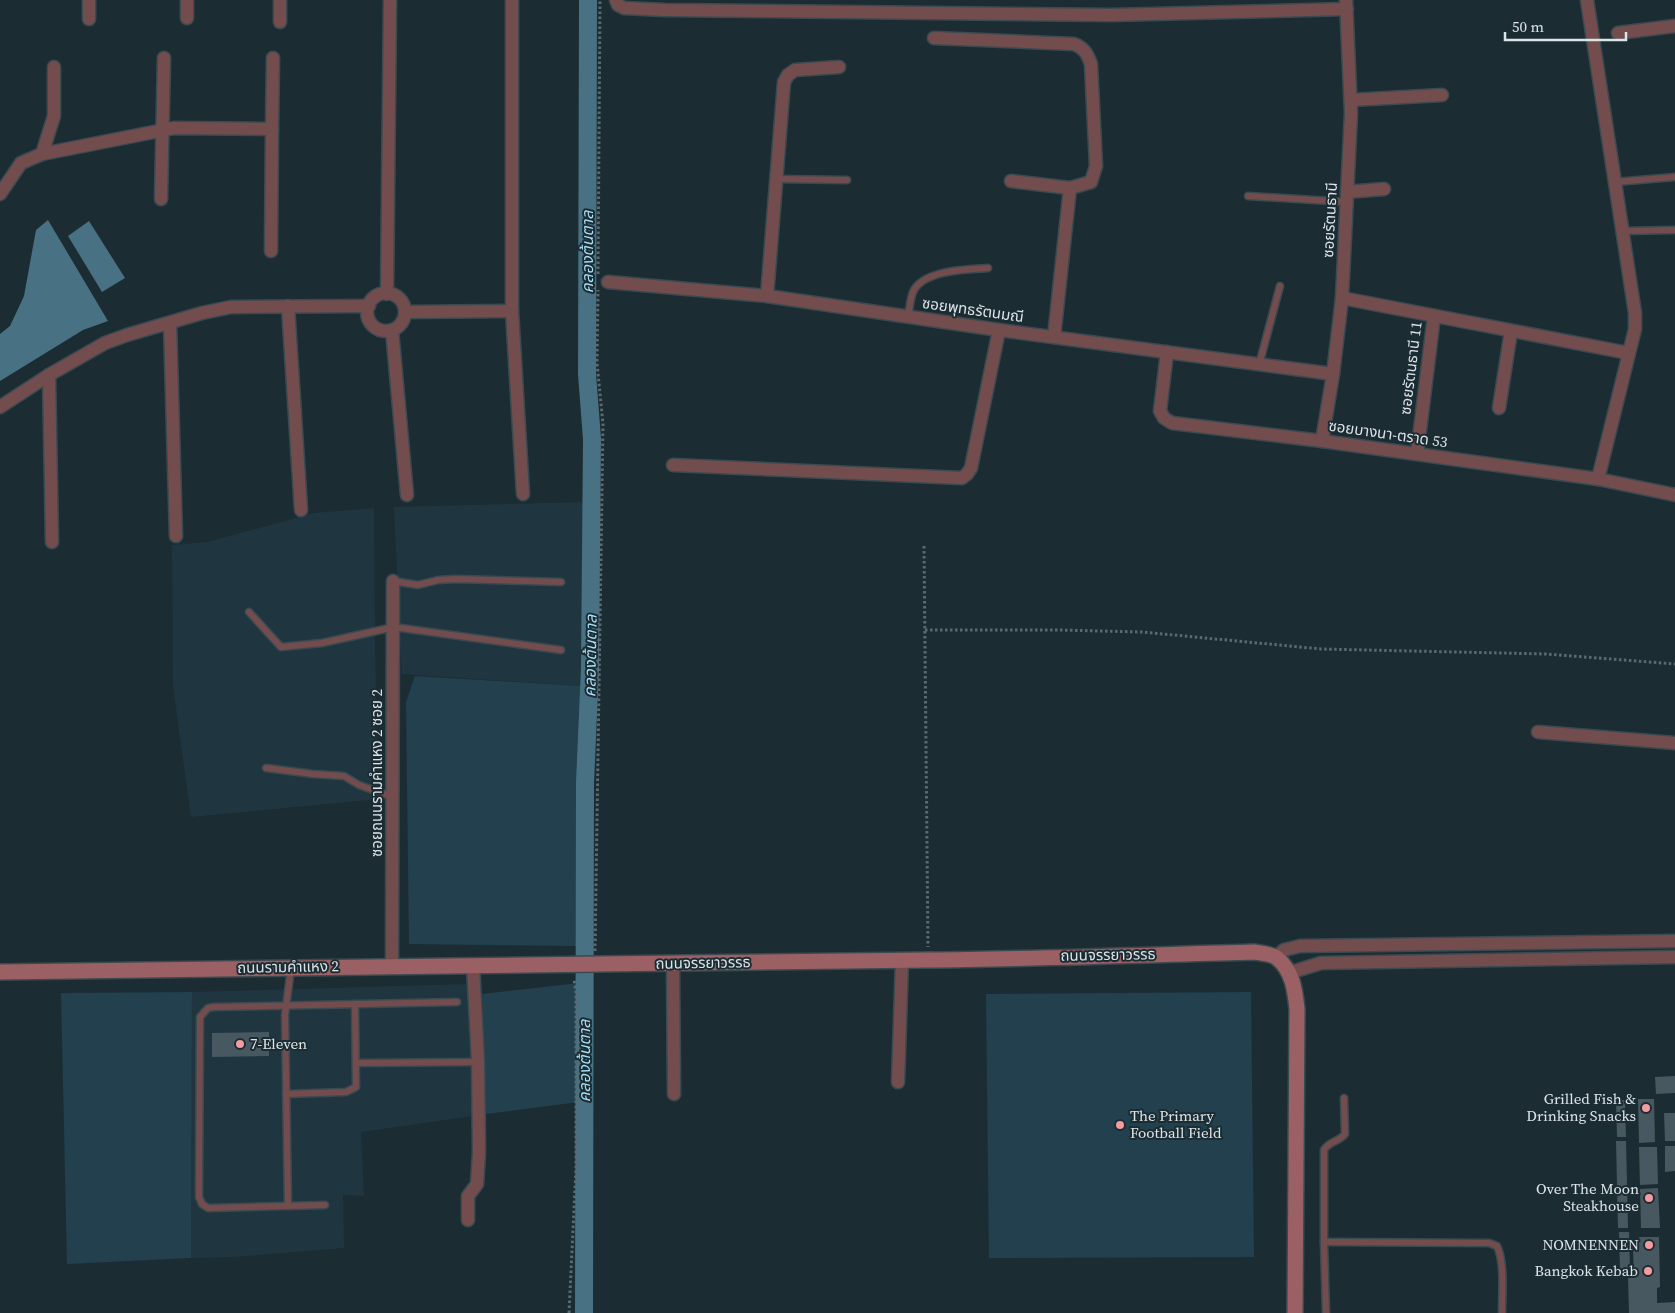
<svg xmlns="http://www.w3.org/2000/svg" width="1675" height="1313" font-family="'Source Serif 4','Noto Sans Thai',serif">
  <style>
    .built { fill: #1f3640 }
    .green { fill: #22404e }
    .water { fill: #487184 }
    .lines { fill: none; stroke-linecap: round; stroke-linejoin: round }
    .canal { stroke: #487184; stroke-width: 18 }
    .building { fill: #485860 }
    .lane-casing { stroke: #3b4950; stroke-width: 9 }
    .street-casing { stroke: #3b4950; stroke-width: 15 }
    .secondary-casing { stroke: #3b4950; stroke-width: 18 }
    .path { stroke: #5c6a70; stroke-width: 3; stroke-dasharray: 2.5 2.5; stroke-linecap: butt }
    .lane { stroke: #734d4e; stroke-width: 6 }
    .street { stroke: #734d4e; stroke-width: 12 }
    .secondary { stroke: #9b6063; stroke-width: 15 }
    .poi-dot { fill: #f49b9f; stroke: #1c2c33; stroke-width: 2 }
    .labels { text-anchor: middle; stroke-width: 4; stroke-linejoin: round; paint-order: stroke }
    .street-label { font-size: 15px; fill: #dbe4e9; stroke: #1c2c33 }
    .poi-label { font-size: 15px; fill: #dbe4e9; stroke: #1c2c33; text-anchor: end }
    .water-label { font-size: 16px; font-style: italic; fill: #a7def8; stroke: #1c2c33 }
  </style>
  <rect width="100%" height="100%" fill="#1c2c33"/>
  <!-- built -->
  <g class="built">
    <polygon points="586,502 582,686 402,674 394,507"/>
    <polygon points="374,508 375,646 378,799 191,817 173,686 172,545 208,542 314,513"/>
    <polygon points="467,984 473,1116 361,1132 364,1196 343,1195 344,1248 233,1257 191,1258 192,992"/>
  </g>
  <!-- green -->
  <g class="green">
    <polygon points="415,676 582,686 577,946 409,944 406,702"/>
    <polygon points="579,983 579,1102 486,1114 482,994"/>
    <polygon points="192,992 191,1258 67,1264 61,993"/>
    <polygon points="1251,992 1254,1257 989,1258 986,994"/>
  </g>
  <!-- water -->
  <g class="water">
    <polygon points="48,220 108,321 83,330 0,381 0,334 10,326 24,296 36,230"/>
    <polygon points="89,221 125,278 102,292 68,236"/>
  </g>
  <g class="lines">
    <!-- canal -->
    <polyline class="canal" points="584,1313 585,783 590,668 592,439 587,374 588,0"/>
  </g>
  <!-- building -->
  <g class="building">
    <polygon points="269,1032 269,1056 212,1057 212,1033"/>
    <polygon points="1675,1076 1675,1093 1656,1094 1655,1077"/>
    <polygon points="1638,1099 1654,1099 1655,1142 1639,1143"/>
    <polygon points="1616,1100 1625,1100 1626,1137 1617,1137"/>
    <polygon points="1664,1113 1675,1113 1675,1141 1665,1141"/>
    <polygon points="1616,1141 1626,1141 1628,1228 1618,1228"/>
    <polygon points="1665,1146 1675,1146 1675,1171 1665,1172"/>
    <polygon points="1639,1147 1657,1147 1658,1184 1640,1185"/>
    <polygon points="1658,1188 1660,1228 1641,1228 1640,1189"/>
    <polygon points="1619,1232 1629,1232 1630,1270 1620,1270"/>
    <polygon points="1639,1237 1659,1237 1660,1287 1657,1288 1657,1303 1675,1302 1675,1313 1629,1313 1628,1277 1634,1277 1633,1250 1639,1250"/>
  </g>
  <g class="lines">
    <defs>
      <g id="lane">
        <polyline points="776,179 847,180"/>
        <polyline points="1615,182 1675,177"/>
        <polyline points="1248,196 1347,202"/>
        <polyline points="1623,231 1675,230"/>
        <path d="M 908,316 C 910,308 910,297 914,290 C 925,270 968,269 988,268"/>
        <polyline points="1259,365 1280,286"/>
        <polyline points="393,581 418,585 438,580 456,579 561,582"/>
        <polyline points="249,612 281,647 322,643 394,627 561,650"/>
        <polyline points="266,768 313,774 344,776 359,785 393,797"/>
        <polyline points="356,1063 478,1062"/>
        <polyline points="286,1094 346,1092 356,1087 355,1004"/>
        <polyline points="325,1205 208,1208 202,1204 199,1197 200,1017 208,1008 214,1007 457,1002"/>
        <polyline points="288,1206 285,1015 291,968"/>
        <path d="M 1324,1242 L 1489,1243 L 1497,1246 C 1505,1263 1502,1294 1502,1313"/>
        <path d="M 1326,1313 L 1324,1242 L 1324,1150 C 1329,1141 1339,1142 1345,1134 L 1344,1098"/>
      </g>
      <g id="street">
        <polyline points="512,0 512,311 523,494"/>
        <polyline points="616,0 618,5 624,8 665,10 1111,15 1347,9"/>
        <polyline points="1587,0 1635,313 1635,329 1598,479"/>
        <polyline points="187,18 187,0"/>
        <polyline points="89,19 89,0"/>
        <polyline points="280,22 280,0"/>
        <polyline points="1618,33 1675,26"/>
        <path d="M 934,38 L 1074,44 C 1084,48 1087,53 1091,64 L 1096,166 L 1091,182 L 1070,188 L 1011,181"/>
        <polyline points="1351,100 1442,95"/>
        <polyline points="272,129 273,58"/>
        <polyline points="42,154 54,116 54,67"/>
        <polyline points="1347,192 1384,189"/>
        <polyline points="0,194 21,163 42,154 174,128 272,129 271,251"/>
        <polyline points="161,199 164,58"/>
        <polyline points="608,282 767,296 999,330 1333,374"/>
        <circle cx="386" cy="312" r="19"/>
        <polyline points="387,294 390,0"/>
        <polyline points="767,296 784,82 788,75 795,70 839,67"/>
        <polyline points="1342,298 1628,353"/>
        <polyline points="288,306 301,510"/>
        <polyline points="405,312 512,311"/>
        <polyline points="170,323 176,536"/>
        <polyline points="392,330 407,495"/>
        <polyline points="1054,337 1070,188"/>
        <polyline points="1167,352 1160,411 1164,418 1172,423 1322,441 1598,479 1675,495"/>
        <polyline points="49,375 52,542"/>
        <polyline points="0,407 49,375 105,343 127,335 202,313 231,307 369,306"/>
        <polyline points="1499,408 1511,331"/>
        <polyline points="1322,441 1333,374 1342,298 1351,113 1346,0"/>
        <polyline points="1417,454 1434,316"/>
        <polyline points="673,465 962,478 967,474 971,468 999,330"/>
        <polyline points="1538,732 1675,743"/>
        <polyline points="1276,957 1284,950 1300,946 1675,941"/>
        <polyline points="673,964 674,1094"/>
        <polyline points="392,966 393,581"/>
        <polyline points="1289,973 1321,963 1675,957"/>
        <polyline points="898,1082 902,960"/>
        <polyline points="468,1220 468,1196 477,1184 479,1152 478,1062 473,965"/>
      </g>
      <path id="secondary" d="M 0,972 C 309,967 618,964 927,960 C 1036,959 1145,955 1254,952 C 1261,953 1272,954 1277,958 C 1293,971 1295,991 1297,1009 L 1295,1313"/>
    </defs>
    <!-- lane casing -->
    <use href="#lane" class="lane-casing"/>
    <!-- street casing -->
    <use href="#street" class="street-casing"/>
    <!-- secondary casing -->
    <use href="#secondary" class="secondary-casing"/>
    <!-- path -->
    <g class="path">
      <polyline points="598,274 600,0"/>
      <polyline points="924,546 928,947"/>
      <polyline points="925,630 1058,630 1142,632 1321,649 1546,654 1675,664"/>
      <polyline points="595,951 603,424 597,363 598,290"/>
      <polyline points="569,1313 576,1168 576,992 574,979"/>
    </g>
    <!-- lane -->
    <use href="#lane" class="lane"/>
    <!-- street -->
    <use href="#street" class="street"/>
    <!-- secondary -->
    <use href="#secondary" class="secondary"/>
  </g>
  <!-- markers -->
  <g class="poi-dot">
    <circle cx="240" cy="1044" r="5"/>
    <circle cx="1646" cy="1108" r="5"/>
    <circle cx="1120" cy="1125" r="5"/>
    <circle cx="1649" cy="1198" r="5"/>
    <circle cx="1649" cy="1245" r="5"/>
    <circle cx="1648" cy="1271" r="5"/>
  </g>
  <g class="labels">
    <!-- street labels -->
    <g class="street-label">
      <text transform="translate(1330 220) rotate(-87)" y="5">ซอยรัตนธานี</text>
      <text transform="translate(973 310) rotate(8)" y="5">ซอยพุทธรัตนมณี</text>
      <text transform="translate(1411 368) rotate(-83)" y="5">ซอยรัตนธานี 11</text>
      <text transform="translate(1388 434) rotate(8)" y="5">ซอยบางนา-ตราด 53</text>
      <text transform="translate(377 773) rotate(-90)" y="5">ซอยถนนรามคำแหง 2 ซอย 2</text>
      <text transform="translate(1108 955) rotate(-1)" y="5">ถนนจรรยาวรรธ</text>
      <text transform="translate(703 963) rotate(-1)" y="5">ถนนจรรยาวรรธ</text>
      <text transform="translate(288 967) rotate(-1)" y="5">ถนนรามคำแหง 2</text>
    </g>
    <!-- poi labels -->
    <g class="poi-label">
      <text x="250" y="1049" text-anchor="start">7-Eleven</text>
      <text x="1636" y="1104">Grilled Fish &amp;<tspan x="1636" dy="17">Drinking Snacks</tspan></text>
      <text x="1130" y="1121" text-anchor="start">The Primary<tspan x="1130" dy="17">Football Field</tspan></text>
      <text x="1639" y="1194">Over The Moon<tspan x="1639" dy="17">Steakhouse</tspan></text>
      <text x="1639" y="1250">NOMNENNEN</text>
      <text x="1638" y="1276">Bangkok Kebab</text>
    </g>
    <!-- water labels -->
    <g class="water-label">
      <text transform="translate(587 252) rotate(-90)" y="6">คลองต้นตาล</text>
      <text transform="translate(590 656) rotate(-89)" y="6">คลองต้นตาล</text>
      <text transform="translate(584 1061) rotate(-90)" y="6">คลองต้นตาล</text>
    </g>
  </g>
  <!-- scale -->
  <path d="M1505 32v8h121v-8" fill="none" stroke="#dbe4e9" stroke-width="2.5"/>
  <text x="1512" y="32" font-size="15" fill="#dbe4e9" stroke="#1c2c33" stroke-width="4" paint-order="stroke">50 m</text>
</svg>
